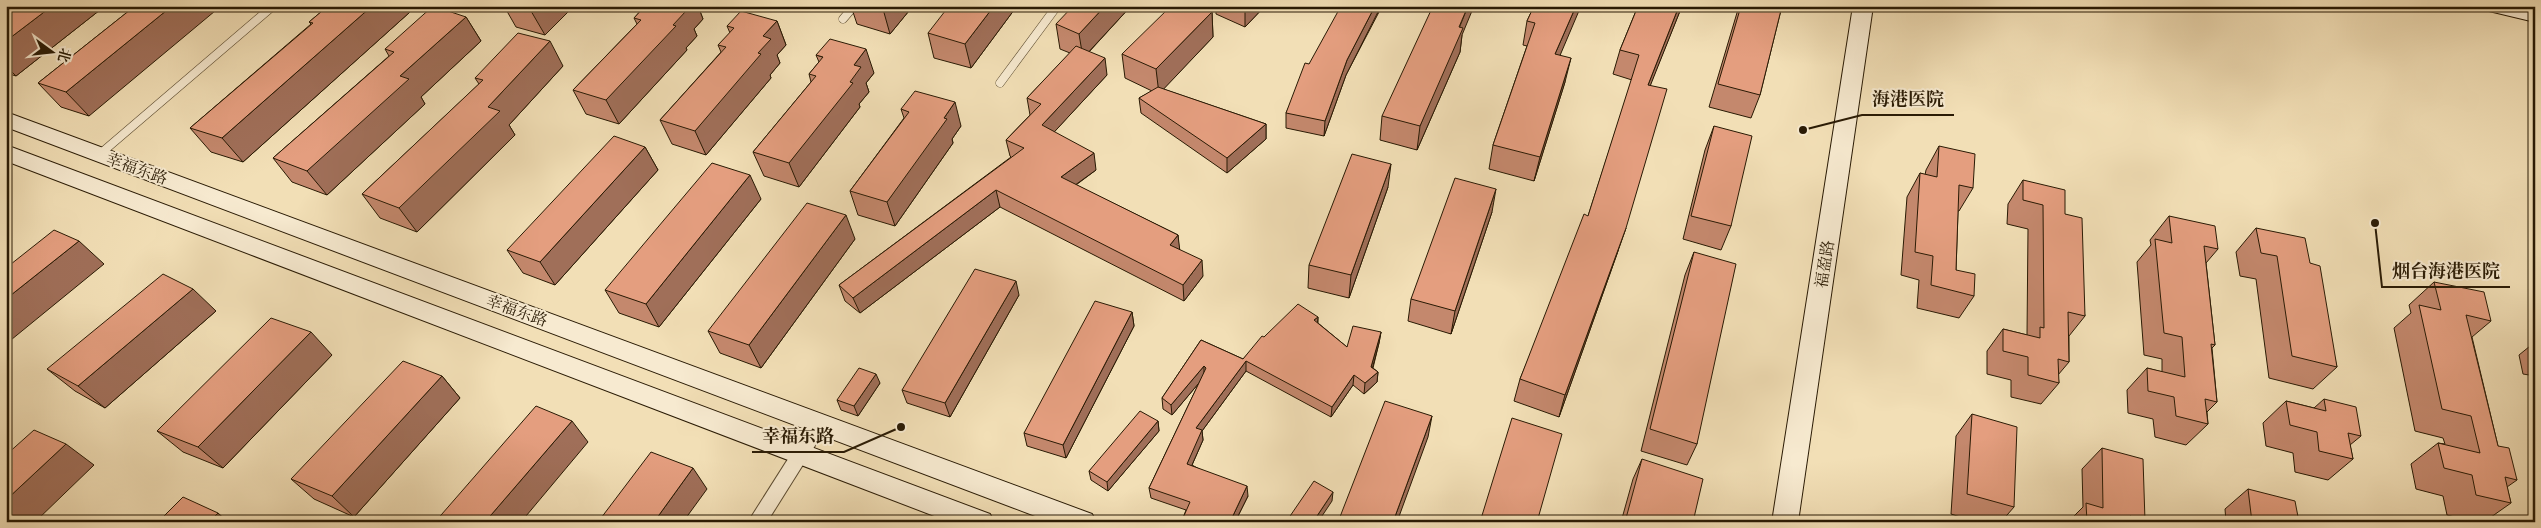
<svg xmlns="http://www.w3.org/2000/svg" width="2541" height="528" font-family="'Gentium Book Plus','Noto Serif SC',serif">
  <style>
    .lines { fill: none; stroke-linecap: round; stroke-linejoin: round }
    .lane-casing { stroke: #5b4b30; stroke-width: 9 }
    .street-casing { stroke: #5b4b30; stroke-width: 2 }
    .secondary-casing { stroke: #291a04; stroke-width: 2 }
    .lane { stroke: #f7ead0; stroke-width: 8 }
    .street { fill: #f7ead0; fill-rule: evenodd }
    .secondary { fill: #f7ead0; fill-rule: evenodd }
    .wall { fill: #c4886d; stroke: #291a04 }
    .shaded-wall { fill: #a06f59; stroke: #291a04 }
    .building { fill: #e49e7f; stroke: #291a04 }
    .labels { text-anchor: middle; stroke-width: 4; stroke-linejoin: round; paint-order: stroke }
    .street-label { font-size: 16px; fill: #291a04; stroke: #f7ead0 }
    .leader { fill: none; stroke: #291a04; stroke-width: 2 }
    .callout-dot { fill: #291a04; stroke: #f7ead0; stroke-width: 2 }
    .callout-label { font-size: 18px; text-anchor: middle; font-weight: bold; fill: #291a04; stroke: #f7ead0; stroke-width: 4; stroke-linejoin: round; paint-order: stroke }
  </style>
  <rect width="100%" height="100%" fill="#f2dfb6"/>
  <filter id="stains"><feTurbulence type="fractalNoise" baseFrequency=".004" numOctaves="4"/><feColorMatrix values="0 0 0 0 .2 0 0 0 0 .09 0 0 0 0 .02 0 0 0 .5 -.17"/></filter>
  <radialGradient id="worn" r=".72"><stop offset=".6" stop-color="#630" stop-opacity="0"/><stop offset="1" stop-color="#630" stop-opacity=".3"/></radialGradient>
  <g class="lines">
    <defs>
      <g id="lane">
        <polyline points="843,19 854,6"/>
        <polyline points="1000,83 1057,6"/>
        <polyline points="100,154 273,6"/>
      </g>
      <polygon id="street" points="820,415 826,418 829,423 826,428 767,522 748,522 814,418"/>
      <g id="secondary">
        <polygon points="1853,6 1873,6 1798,522 1772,522"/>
        <polygon points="2487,6 2535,8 2535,22 2489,11"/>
        <polygon points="6,112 1092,514 1096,522 1051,522 6,127"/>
        <polygon points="6,145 990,514 994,522 950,522 6,161"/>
      </g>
    </defs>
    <!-- lane casing -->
    <use href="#lane" class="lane-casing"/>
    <!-- street casing -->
    <use href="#street" class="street-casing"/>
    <!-- secondary casing -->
    <use href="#secondary" class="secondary-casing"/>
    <!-- lane -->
    <use href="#lane" class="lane"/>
    <!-- street -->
    <use href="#street" class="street"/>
    <!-- secondary -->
    <use href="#secondary" class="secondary"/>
  </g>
  <!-- wall -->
  <g class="wall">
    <polygon points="19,6 105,6 16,76 6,73 6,16"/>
    <polygon points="135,6 89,116 61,107 38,83"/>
    <polygon points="328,6 406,6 410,12 243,162 211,152 190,128 311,24 309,22"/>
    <polygon points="455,6 468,6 465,9"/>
    <polygon points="504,6 574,6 545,35 516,27"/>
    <polygon points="645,6 698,6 703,19 694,29 697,36 686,48 687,50 619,124 586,114 573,90 637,24 634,18"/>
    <polygon points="851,6 913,6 890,34 857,24"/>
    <polygon points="1017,6 971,68 934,58 928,33"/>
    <polygon points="1131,6 1089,52 1107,75 1054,132 1096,170 1076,185 1178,235 1179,249 1203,276 1184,301 1000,207 860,313 845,301 839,285 1011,157 1010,156 1006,140 1030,115 1027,98 1070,53 1060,49 1056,24"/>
    <polygon points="1216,6 1265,6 1245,27 1216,14"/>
    <polygon points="1534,6 1560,55 1565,82 1534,181 1489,169 1493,145 1527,46 1523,45 1527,21"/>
    <polygon points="1638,6 1682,6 1650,85 1618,251 1559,417 1514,401 1520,379 1588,216 1632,80 1613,74 1620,50"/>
    <polygon points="1739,6 1782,6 1760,95 1751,118 1709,107"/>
    <polygon points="1212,12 1213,37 1163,89 1266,124 1266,139 1227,173 1141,113 1139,98 1152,91 1125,78 1122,54"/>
    <polygon points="1379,12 1346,75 1324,136 1286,128 1286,113 1309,64"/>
    <polygon points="466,17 481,41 421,97 425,104 327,195 292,182 273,158 389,56 385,49"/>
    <polygon points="777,21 786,45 777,55 780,63 770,75 771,78 706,155 672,144 660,120 721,52 718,45 730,33 727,26"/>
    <polygon points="1462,35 1460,52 1417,150 1380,140 1382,116"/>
    <polygon points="816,55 874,73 866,83 869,92 859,104 860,107 799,187 764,176 753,152 811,82 809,74 819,62"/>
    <polygon points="563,66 509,125 515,135 417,232 380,218 362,194 479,84 475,78"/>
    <polygon points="901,109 961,126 952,139 953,143 895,226 858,215 850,191 904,118"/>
    <polygon points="1714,126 1731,226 1721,250 1683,239 1705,150"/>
    <polygon points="1939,146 1973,188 1959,211 1958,211 1956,270 1974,296 1959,318 1917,308 1919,280 1901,275 1907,197 1920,173 1925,175 1926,170"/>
    <polygon points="645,147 658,170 555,285 523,273 507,250"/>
    <polygon points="2023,180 2065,214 2085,316 2069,336 2069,362 2058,375 2059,383 2041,404 2011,397 2011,380 1987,374 1987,351 2003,329 2027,335 2028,229 2007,224 2008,204"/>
    <polygon points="1388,187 1349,298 1308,288 1309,265"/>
    <polygon points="761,199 659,327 619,313 605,290"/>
    <polygon points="1492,212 1451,334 1408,321 1411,299"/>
    <polygon points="2169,216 2218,249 2206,263 2215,345 2212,348 2217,402 2207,412 2208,424 2186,445 2155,437 2153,419 2128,413 2127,390 2147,368 2162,372 2162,359 2144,355 2137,262 2151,245 2150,240"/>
    <polygon points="2256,228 2310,263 2337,367 2313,389 2269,378 2256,279 2240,276 2236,252"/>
    <polygon points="855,239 761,368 720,353 708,331"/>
    <polygon points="1694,252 1697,444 1687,465 1641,451 1685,275"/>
    <polygon points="2434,282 2491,321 2472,337 2498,446 2517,480 2507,487 2511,503 2484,522 2474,522 2447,515 2443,496 2416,489 2411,464 2438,443 2445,444 2443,438 2415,431 2394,328 2411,313 2409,305"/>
    <polygon points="1019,295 950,417 907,403 902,390"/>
    <polygon points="216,311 105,408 75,391 47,369"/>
    <polygon points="1132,312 1134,326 1066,458 1027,446 1024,433"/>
    <polygon points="1318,317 1318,323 1347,347 1381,332 1379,343 1373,368 1378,372 1377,382 1364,394 1353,385 1331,417 1246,371 1202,431 1203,440 1192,465 1248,496 1235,522 1183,522 1183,518 1186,510 1151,498 1149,488 1199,383 1172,415 1163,409 1162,398 1201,340 1243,359 1264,337"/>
    <polygon points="2535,342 2535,376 2523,374 2519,355"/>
    <polygon points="332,355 223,468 183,452 157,431"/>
    <polygon points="442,376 460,398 354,517 314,499 291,479"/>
    <polygon points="880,383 858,416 841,410 837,400"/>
    <polygon points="2324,399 2361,436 2350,445 2353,459 2328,480 2295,472 2293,453 2266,446 2263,423 2286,401 2314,408"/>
    <polygon points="1972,414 2014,507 2001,522 1976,522 1951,514 1956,436"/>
    <polygon points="1158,421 1159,431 1108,491 1091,480 1089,471"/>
    <polygon points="2102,448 2145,521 2144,522 2068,522 2083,507 2082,469"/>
    <polygon points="1642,459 1693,522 1621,522 1633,479"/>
    <polygon points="2248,489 2299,522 2226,522 2225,509"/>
  </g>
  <!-- shaded-wall -->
  <g class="shaded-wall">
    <polygon points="52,6 105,6 16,76 6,66 6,41"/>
    <polygon points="172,6 221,6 89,116 66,92"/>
    <polygon points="372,6 406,6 410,12 243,162 222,138"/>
    <polygon points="536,6 574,6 545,35 531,11"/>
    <polygon points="681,6 698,6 703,19 694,29 697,36 686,48 687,50 619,124 606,100 673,25 679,9"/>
    <polygon points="886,6 913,6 890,34 883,9"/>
    <polygon points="994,6 1017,6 971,68 965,44"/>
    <polygon points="1105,6 1131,6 1083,58 1079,34"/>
    <polygon points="1245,6 1265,6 1245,27"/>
    <polygon points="1375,6 1381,6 1346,75 1324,136 1325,121 1347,60"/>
    <polygon points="1468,6 1474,6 1462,35 1460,52 1417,150 1420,126"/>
    <polygon points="1576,6 1581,6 1550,79 1555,54"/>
    <polygon points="1679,6 1682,6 1641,109 1648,85"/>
    <polygon points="1212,12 1213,37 1159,94 1156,69"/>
    <polygon points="466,17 481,41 421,97 425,104 327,195 307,171 400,76"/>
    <polygon points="777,21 786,45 777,55 780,63 770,75 771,78 706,155 695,131 758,53 763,36"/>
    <polygon points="550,41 563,66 509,125 515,135 417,232 399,208 488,107"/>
    <polygon points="866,49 874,73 866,83 869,92 859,104 860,107 799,187 789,163 850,82 854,65"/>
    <polygon points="1105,58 1107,75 1045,142 1042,125"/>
    <polygon points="1571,58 1565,82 1534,181 1540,157"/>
    <polygon points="955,102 961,126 952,139 953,143 895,226 887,202"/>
    <polygon points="1266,124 1266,139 1227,173 1227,158"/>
    <polygon points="645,147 658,170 555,285 540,262"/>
    <polygon points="1094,153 1096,170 1064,193 1061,177"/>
    <polygon points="1391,164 1388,187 1349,298 1351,275"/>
    <polygon points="750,175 761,199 659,327 646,304"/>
    <polygon points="1496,189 1492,212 1451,334 1455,311"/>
    <polygon points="996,190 1000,207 860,313 853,298"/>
    <polygon points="846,215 855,239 761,368 749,345"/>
    <polygon points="1626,228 1618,251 1559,417 1565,395"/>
    <polygon points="1178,235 1180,252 1170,245"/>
    <polygon points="79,241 104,264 6,344 6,299"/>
    <polygon points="1202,260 1203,276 1184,301 1183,285"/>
    <polygon points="1016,281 1019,295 950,417 945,403"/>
    <polygon points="193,289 216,311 105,408 78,386"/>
    <polygon points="1132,312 1134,326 1066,458 1063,445"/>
    <polygon points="1318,317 1317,327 1314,320"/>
    <polygon points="311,332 332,355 223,468 198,447"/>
    <polygon points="1381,332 1379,343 1370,377 1371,367"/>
    <polygon points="1246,361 1246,371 1202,431 1203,440 1188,474 1187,464 1196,428"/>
    <polygon points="1204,366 1204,377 1172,415 1171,405"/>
    <polygon points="1378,372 1377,382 1364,394 1365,383"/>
    <polygon points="876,374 880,383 858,416 854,406"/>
    <polygon points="1354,375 1353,385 1331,417 1332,407"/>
    <polygon points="442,376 460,398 354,517 332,496"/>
    <polygon points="1432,416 1428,437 1397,522 1393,522"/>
    <polygon points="572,421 588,442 521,522 485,522"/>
    <polygon points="1158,421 1159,431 1108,491 1107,482"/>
    <polygon points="66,444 94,465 35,522 6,522 6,500"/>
    <polygon points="693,468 707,489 683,522 654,522"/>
    <polygon points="1247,486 1248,496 1235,522 1230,522"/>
    <polygon points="1333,492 1332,501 1318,522 1313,522"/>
    <polygon points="218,513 228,522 209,522"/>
  </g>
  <!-- building -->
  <g class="building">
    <polygon points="19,6 52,6 6,41 6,16"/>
    <polygon points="135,6 172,6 66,92 38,83"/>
    <polygon points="328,6 372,6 222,138 190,128 313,23 309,22"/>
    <polygon points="433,6 466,17 400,76 409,79 307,171 273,158 394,52 385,49"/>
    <polygon points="516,6 536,6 531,11"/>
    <polygon points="645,6 681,6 679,9 686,11 673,25 676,26 606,100 573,90 641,20 634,18"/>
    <polygon points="873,6 886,6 883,9"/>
    <polygon points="949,6 994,6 965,44 928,33"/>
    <polygon points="1073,6 1105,6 1079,34 1056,24"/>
    <polygon points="1171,6 1198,6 1212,12 1156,69 1122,54"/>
    <polygon points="1341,6 1375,6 1347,60 1325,121 1286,113 1305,63 1309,64"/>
    <polygon points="1433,6 1468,6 1459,27 1463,28 1420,126 1382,116"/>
    <polygon points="1534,6 1576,6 1555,54 1571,58 1540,157 1493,145 1535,23 1527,21"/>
    <polygon points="1638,6 1679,6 1648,85 1667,89 1626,228 1565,395 1520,379 1584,214 1588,216 1639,55 1620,50"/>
    <polygon points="1741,6 1782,6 1760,95 1718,84"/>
    <polygon points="741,11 777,21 763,36 771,39 758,53 761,54 695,131 660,120 726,47 718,45 734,28 727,26"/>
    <polygon points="518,33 550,41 488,107 500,111 399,208 362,194 483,80 475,78"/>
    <polygon points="830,39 866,49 854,65 861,67 850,82 853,83 789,163 753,152 816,76 809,74 823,57 816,55"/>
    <polygon points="1076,46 1105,58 1042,125 1094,153 1061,177 1178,235 1170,245 1202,260 1183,285 996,190 853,298 839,285 1024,148 1006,140 1041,104 1027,98"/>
    <polygon points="1158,87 1266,124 1227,158 1139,98"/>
    <polygon points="915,91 955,102 944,118 947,119 887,202 850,191 909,112 901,109"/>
    <polygon points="1714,126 1752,136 1731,226 1691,216"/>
    <polygon points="614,136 645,147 540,262 507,250"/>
    <polygon points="1939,146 1975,154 1973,188 1959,185 1956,270 1975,274 1974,296 1931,285 1933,256 1915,252 1920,173 1937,177"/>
    <polygon points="1352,154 1391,164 1351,275 1309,265"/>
    <polygon points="712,163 750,175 646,304 605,290"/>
    <polygon points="1455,178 1496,189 1455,311 1411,299"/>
    <polygon points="2023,180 2065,190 2065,214 2082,218 2085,316 2068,312 2069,362 2058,359 2059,383 2028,375 2028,357 2003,351 2003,329 2040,338 2040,327 2044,328 2043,205 2023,200"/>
    <polygon points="807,203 846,215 749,345 708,331"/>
    <polygon points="2169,216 2215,226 2218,249 2204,246 2215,345 2211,344 2217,402 2205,399 2208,424 2176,416 2174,397 2148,391 2147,368 2185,377 2182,337 2164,333 2155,239 2172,243"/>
    <polygon points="2256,228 2305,238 2310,263 2320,266 2337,367 2292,356 2277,256 2261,253"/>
    <polygon points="54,230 79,241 6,299 6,268"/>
    <polygon points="1694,252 1736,264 1697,444 1650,429"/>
    <polygon points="975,269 1016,281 945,403 902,390"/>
    <polygon points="163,274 193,289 78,386 47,369"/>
    <polygon points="2434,282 2484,292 2491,321 2466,315 2498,446 2509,448 2517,480 2505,477 2511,503 2476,495 2472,475 2444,468 2438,443 2480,453 2471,416 2442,409 2419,305 2441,310"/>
    <polygon points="1095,301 1132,312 1063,445 1024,433"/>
    <polygon points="1298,304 1318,317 1314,320 1347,347 1353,326 1381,332 1371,367 1378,372 1365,383 1354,375 1332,407 1246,361 1196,428 1202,430 1187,464 1247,486 1230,522 1192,522 1183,518 1190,502 1149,488 1206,368 1204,366 1171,405 1162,398 1201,340 1243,359 1262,336 1264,337"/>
    <polygon points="271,318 311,332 198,447 157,431"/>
    <polygon points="403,361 442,376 332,496 291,479"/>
    <polygon points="859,368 876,374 854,406 837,400"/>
    <polygon points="2324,399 2356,407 2361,436 2348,433 2353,459 2319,451 2317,432 2290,425 2286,401 2326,411"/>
    <polygon points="1385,401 1432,416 1393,522 1338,522"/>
    <polygon points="536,406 572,421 485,522 435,522"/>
    <polygon points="1140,411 1158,421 1107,482 1089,471"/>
    <polygon points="1972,414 2017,427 2014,507 1967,494"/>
    <polygon points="1512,418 1562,434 1537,522 1480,522"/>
    <polygon points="34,430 66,444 6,500 6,455"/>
    <polygon points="2102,448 2143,459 2145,521 2130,516 2131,522 2087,522 2086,503 2103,508"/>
    <polygon points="651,452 693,468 654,522 598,522"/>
    <polygon points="1642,459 1703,479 1693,522 1625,522"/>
    <polygon points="1314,481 1333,492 1313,522 1286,522"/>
    <polygon points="2248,489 2295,501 2299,522 2252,522"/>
    <polygon points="183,497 218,513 209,522 158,522"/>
  </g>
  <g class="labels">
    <!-- street labels -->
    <g class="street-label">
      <text transform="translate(137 168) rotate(20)" y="6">幸福东路</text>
      <text transform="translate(1824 264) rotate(-81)" y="6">福盈路</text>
      <text transform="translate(517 310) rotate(20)" y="6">幸福东路</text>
    </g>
  </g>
  <!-- callouts -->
  <path class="leader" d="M1803 130L1862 115H1954M2375 223L2382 287H2510M901 427L844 452H752"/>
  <g class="callout-dot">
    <circle cx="1803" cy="130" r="5"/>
    <circle cx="2375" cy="223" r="5"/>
    <circle cx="901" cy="427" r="5"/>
  </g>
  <g class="callout-label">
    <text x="1908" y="105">海港医院</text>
    <text x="2446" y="277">烟台海港医院</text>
    <text x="798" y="442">幸福东路</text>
  </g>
  <!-- margin -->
  <rect width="2541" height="528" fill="none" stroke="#f2dfb6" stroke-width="25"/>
  <rect x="8" y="8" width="2526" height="513" fill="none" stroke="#291a04" stroke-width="2.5"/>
  <rect x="12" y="12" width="2516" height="503" fill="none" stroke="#291a04"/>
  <!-- north arrow -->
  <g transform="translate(52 52) rotate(105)" stroke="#f7ead0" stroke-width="4" paint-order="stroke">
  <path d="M0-4L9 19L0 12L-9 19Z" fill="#291a04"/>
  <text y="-8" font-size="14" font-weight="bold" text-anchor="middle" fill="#291a04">北</text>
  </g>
  <rect width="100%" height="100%" filter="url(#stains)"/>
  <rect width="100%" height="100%" fill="url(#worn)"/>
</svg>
